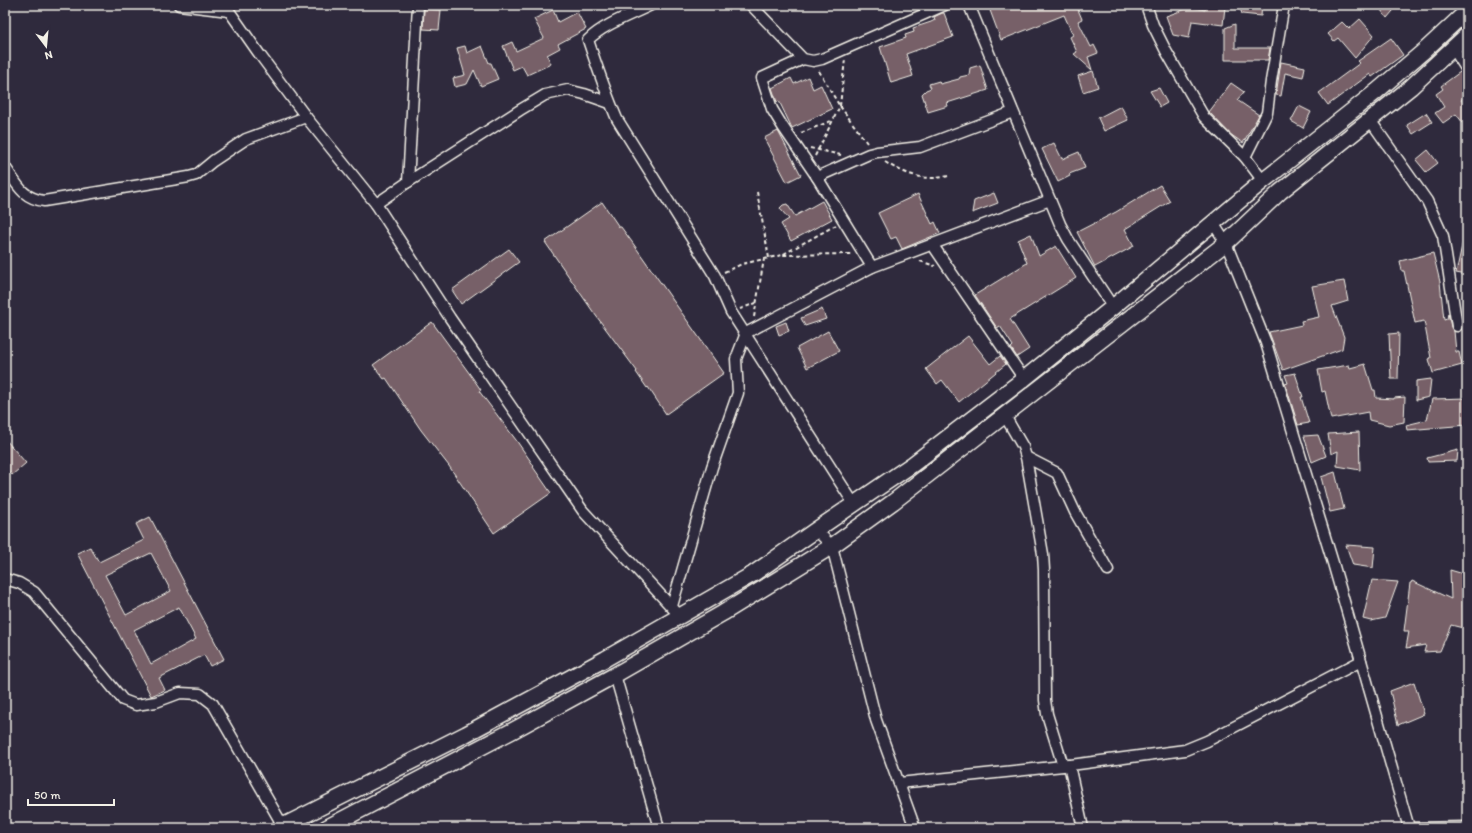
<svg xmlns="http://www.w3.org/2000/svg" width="1472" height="833" font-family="Itim,sans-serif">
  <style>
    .building { fill: #776067; stroke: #f4f1e8; fill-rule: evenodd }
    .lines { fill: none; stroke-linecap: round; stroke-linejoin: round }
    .street-casing { stroke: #f4f1e8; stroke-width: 13 }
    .secondary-casing { stroke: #f4f1e8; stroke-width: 18 }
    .path { stroke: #f4f1e8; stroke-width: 2; stroke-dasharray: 4 3; stroke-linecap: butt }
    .street { stroke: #2f2a3d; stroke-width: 10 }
    .secondary { stroke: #2f2a3d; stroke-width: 15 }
  </style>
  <rect width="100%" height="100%" fill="#2f2a3d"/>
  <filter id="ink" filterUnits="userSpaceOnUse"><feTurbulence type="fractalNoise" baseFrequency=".025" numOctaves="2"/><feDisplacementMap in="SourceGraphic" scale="8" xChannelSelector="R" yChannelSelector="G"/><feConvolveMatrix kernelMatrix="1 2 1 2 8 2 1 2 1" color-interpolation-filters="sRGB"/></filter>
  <g filter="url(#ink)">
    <!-- building -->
    <g class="building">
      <polygon points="988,5 1076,5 1082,19 1078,21 1091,47 1094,45 1098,53 1088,57 1092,70 1074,54 1077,52 1070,37 1073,35 1064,15 1001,40"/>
      <polygon points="1206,5 1221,5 1225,7 1223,25 1192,21 1189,38 1173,35 1166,16 1192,7 1205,10"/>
      <polygon points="1239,5 1262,5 1261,16 1242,14"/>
      <polygon points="1385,5 1398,5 1387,18 1381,10"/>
      <polygon points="424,9 441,10 439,30 423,29"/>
      <polygon points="553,10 558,22 577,12 586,29 558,44 560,48 547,55 551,64 527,75 522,66 513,70 503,46 512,42 516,51 544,38 534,19"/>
      <polygon points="942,13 944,13 953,37 906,54 913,76 891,83 880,47 906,38 905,35 914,32 913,28 931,22 935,20 934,17"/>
      <polygon points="1360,19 1374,35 1355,58 1338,38 1334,41 1328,34 1342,22 1349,29"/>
      <polygon points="1235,24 1235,48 1270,48 1268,60 1225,60 1225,28"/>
      <polygon points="1391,38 1403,55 1372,77 1370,74 1328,105 1319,93 1360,63 1358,61"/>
      <polygon points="465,46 467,53 482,46 489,63 491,63 498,79 481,86 474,70 467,84 455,87 453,78 465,75 457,48"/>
      <polygon points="1281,62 1305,67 1303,77 1285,73 1281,96 1276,95"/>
      <polygon points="980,65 988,90 947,103 948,106 928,112 922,94 926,90 931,88 929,84 939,81 940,84 959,79 960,77 969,75 970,68"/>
      <polygon points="1093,71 1098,87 1083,92 1078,76"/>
      <polygon points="1460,72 1467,78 1465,83 1467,85 1467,95 1461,100 1467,108 1467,128 1456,114 1443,123 1435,113 1444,107 1436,94 1443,89 1441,86"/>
      <polygon points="808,77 813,89 821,85 832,109 792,128 779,101 777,102 772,88 791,78 794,84"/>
      <polygon points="1231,83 1244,92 1237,100 1259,115 1243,143 1230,134 1209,112"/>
      <polygon points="1159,88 1167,103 1160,107 1150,91"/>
      <polygon points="1121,106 1128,120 1104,131 1098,118"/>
      <polygon points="1299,106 1311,112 1303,128 1291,121"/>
      <polygon points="1426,113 1432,122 1413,134 1407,125"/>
      <polygon points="778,131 801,175 787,182 764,138"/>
      <polygon points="1054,143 1062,159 1079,152 1085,168 1069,174 1070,176 1058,182 1042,149"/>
      <polygon points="1428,150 1438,163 1426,172 1416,160"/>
      <polygon points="1160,185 1170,201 1125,229 1134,246 1095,267 1077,232 1116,212"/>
      <polygon points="994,193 998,203 972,213 974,201"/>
      <polygon points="918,194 932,224 935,222 940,233 902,249 896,237 891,239 878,213"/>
      <polygon points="822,201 832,219 791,241 781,224 789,219 782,211 780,208 783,205 787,204 795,216"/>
      <polygon points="602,202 619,227 621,227 632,242 724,373 666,414 648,387 647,388 636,372 637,371 594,313 545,242"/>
      <polygon points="1031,234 1039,256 1056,246 1076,278 1010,319 1029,349 1017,357 1011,348 1013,346 1000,326 997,328 975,295 1027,263 1018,240"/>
      <polygon points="1463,241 1467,241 1467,275 1456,273"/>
      <polygon points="509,249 519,262 461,304 452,290"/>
      <polygon points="1433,253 1440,282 1444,320 1447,319 1448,313 1451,327 1454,331 1456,352 1459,352 1462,365 1433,373 1429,359 1431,358 1424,321 1415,323 1404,271 1402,271 1400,261"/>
      <polygon points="1344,281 1348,301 1332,306 1344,337 1342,349 1283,370 1269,332 1302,325 1301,321 1319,317 1312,286"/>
      <polygon points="822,309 826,319 805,326 801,318"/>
      <polygon points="432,322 472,377 481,390 479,391 516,440 534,466 533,467 551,493 494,533 449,466 421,430 386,378 384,379 373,365"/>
      <polygon points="786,322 789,331 779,335 776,326"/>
      <polygon points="828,331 839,351 807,368 797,348"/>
      <polygon points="1399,333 1398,379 1391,379 1389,334"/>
      <polygon points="968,336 990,364 1000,356 1006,364 959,402 942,380 937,384 926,369"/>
      <polygon points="1365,364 1373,390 1375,390 1376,398 1394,399 1394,398 1405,397 1404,422 1389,425 1369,420 1368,412 1331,419 1325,391 1322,392 1318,370 1349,365 1350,368"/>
      <polygon points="1295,373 1303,397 1301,397 1309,423 1298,425 1286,386 1285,384 1288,383 1285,375"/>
      <polygon points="1431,379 1429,397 1416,400 1416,381"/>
      <polygon points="1467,398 1467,425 1407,430 1406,425 1427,420 1432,399"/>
      <polygon points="1359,432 1360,470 1337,466 1338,451 1331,454 1328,434"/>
      <polygon points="1318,435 1326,456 1312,462 1304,436"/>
      <polygon points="5,439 26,463 12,475 5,467"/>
      <polygon points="1458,450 1457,461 1428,462 1427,458"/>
      <polygon points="1335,472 1344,509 1330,512 1321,477"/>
      <path d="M 150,517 L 224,659 L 210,666 L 204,655 L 159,678 L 165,690 L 151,696 L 77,553 L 90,547 L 99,562 L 144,540 L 136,524 ZM 151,553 L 171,591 L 126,615 L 105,575 ZM 179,607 L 196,639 L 151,664 L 134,630 Z"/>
      <polygon points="1346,545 1375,547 1373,568 1353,565"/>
      <polygon points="1450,570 1467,575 1463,607 1467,607 1467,629 1451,625 1440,651 1424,652 1426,645 1406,648 1409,631 1404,631 1410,583 1411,583 1412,581 1451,599"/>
      <polygon points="1372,580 1398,582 1385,618 1371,621 1363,619"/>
      <polygon points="1414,682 1424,714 1398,725 1390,691"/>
    </g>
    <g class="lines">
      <defs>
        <g id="street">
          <polyline points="179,5 229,11"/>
          <polyline points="225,5 260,55 306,117 376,204 450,318 583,511 680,616"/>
          <path d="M 651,5 C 631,15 604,24 588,40 C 597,67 606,93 617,119 L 715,276 L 731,312 L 854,504"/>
          <polyline points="751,5 803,59 813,61 822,59 945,5"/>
          <polyline points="969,5 1060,224 1068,239 1113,307"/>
          <polyline points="1146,5 1153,25 1166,51 1204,117 1245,157 1263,181"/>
          <polyline points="1453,48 1467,70"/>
          <polyline points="803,59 762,78 772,109 783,127 817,177 872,267"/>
          <polyline points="1370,120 1427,201 1443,236 1457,326"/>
          <polyline points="1245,157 1267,113 1271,81 1284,5"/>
          <path d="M 5,167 C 17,184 22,198 44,201 L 189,177 L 196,175 L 213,161 L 246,139 L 306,117"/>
          <polyline points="817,177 869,154 877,152 920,147 1013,112"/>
          <polyline points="408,182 520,110 545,95 568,90 584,94 610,103"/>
          <polyline points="376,204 408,182 418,5"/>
          <polyline points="1213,223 1226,243 1266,343 1333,563 1409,828"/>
          <polyline points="932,244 1024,379"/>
          <polyline points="1005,416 1023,447 1026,457 1043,554 1044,570 1045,700 1047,714 1063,766"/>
          <polyline points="1026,457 1057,473 1075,512 1108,570"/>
          <polyline points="816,530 832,546 876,720 915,828"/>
          <polyline points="5,579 19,583 34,592 123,700 136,705 156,702 180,693 200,694 213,704 283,826"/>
          <polyline points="672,606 712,467 738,393 736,359 746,333 872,267 1050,200"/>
          <polyline points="615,675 659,828"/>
          <polyline points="1069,765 1083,828"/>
          <polyline points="899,783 1063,766 1185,750 1207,741 1361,661"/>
          <polyline points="1409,828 1467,827"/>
        </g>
        <g id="secondary">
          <polyline points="279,828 466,734 605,659 753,574 816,530 913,464 1024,379 1113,307 1263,181 1377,91 1425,50 1467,11"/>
          <polyline points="326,828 512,731 615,675 723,613 832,546 893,502 1226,243 1280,192 1411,87 1467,35"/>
        </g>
      </defs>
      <!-- street casing -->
      <use href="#street" class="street-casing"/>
      <!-- secondary casing -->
      <use href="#secondary" class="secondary-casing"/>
      <!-- path -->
      <g class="path">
        <polyline points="819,71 839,105"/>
        <polyline points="840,106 845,59"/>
        <polyline points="801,133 831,121"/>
        <polyline points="810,148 841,155"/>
        <polyline points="815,156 840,106 867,143"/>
        <path d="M 885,162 C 904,174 926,182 948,176"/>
        <polyline points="757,192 769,258"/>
        <polyline points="836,225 782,255 851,254"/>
        <polyline points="920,261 935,266"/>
        <polyline points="724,272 742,264 782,255"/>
        <polyline points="740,309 756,303"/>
        <polyline points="754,317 764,259"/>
      </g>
      <!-- street -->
      <use href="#street" class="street"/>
      <!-- secondary -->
      <use href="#secondary" class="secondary"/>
    </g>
  </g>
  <!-- margin -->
  <rect width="1472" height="833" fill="none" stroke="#2f2a3d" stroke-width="20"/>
  <rect x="10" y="10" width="1452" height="813" fill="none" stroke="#f4f1e8" stroke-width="1.5" filter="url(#ink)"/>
  <!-- north arrow -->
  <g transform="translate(46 46) rotate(164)" stroke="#2f2a3d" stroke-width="3" paint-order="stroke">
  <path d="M0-3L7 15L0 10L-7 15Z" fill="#f4f1e8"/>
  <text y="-6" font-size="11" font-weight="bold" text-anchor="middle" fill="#f4f1e8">N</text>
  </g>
  <!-- scale -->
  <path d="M28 799v6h86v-6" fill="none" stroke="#f4f1e8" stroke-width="2"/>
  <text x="34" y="799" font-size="12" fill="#f4f1e8" stroke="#2f2a3d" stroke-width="3" paint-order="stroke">50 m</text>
</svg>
